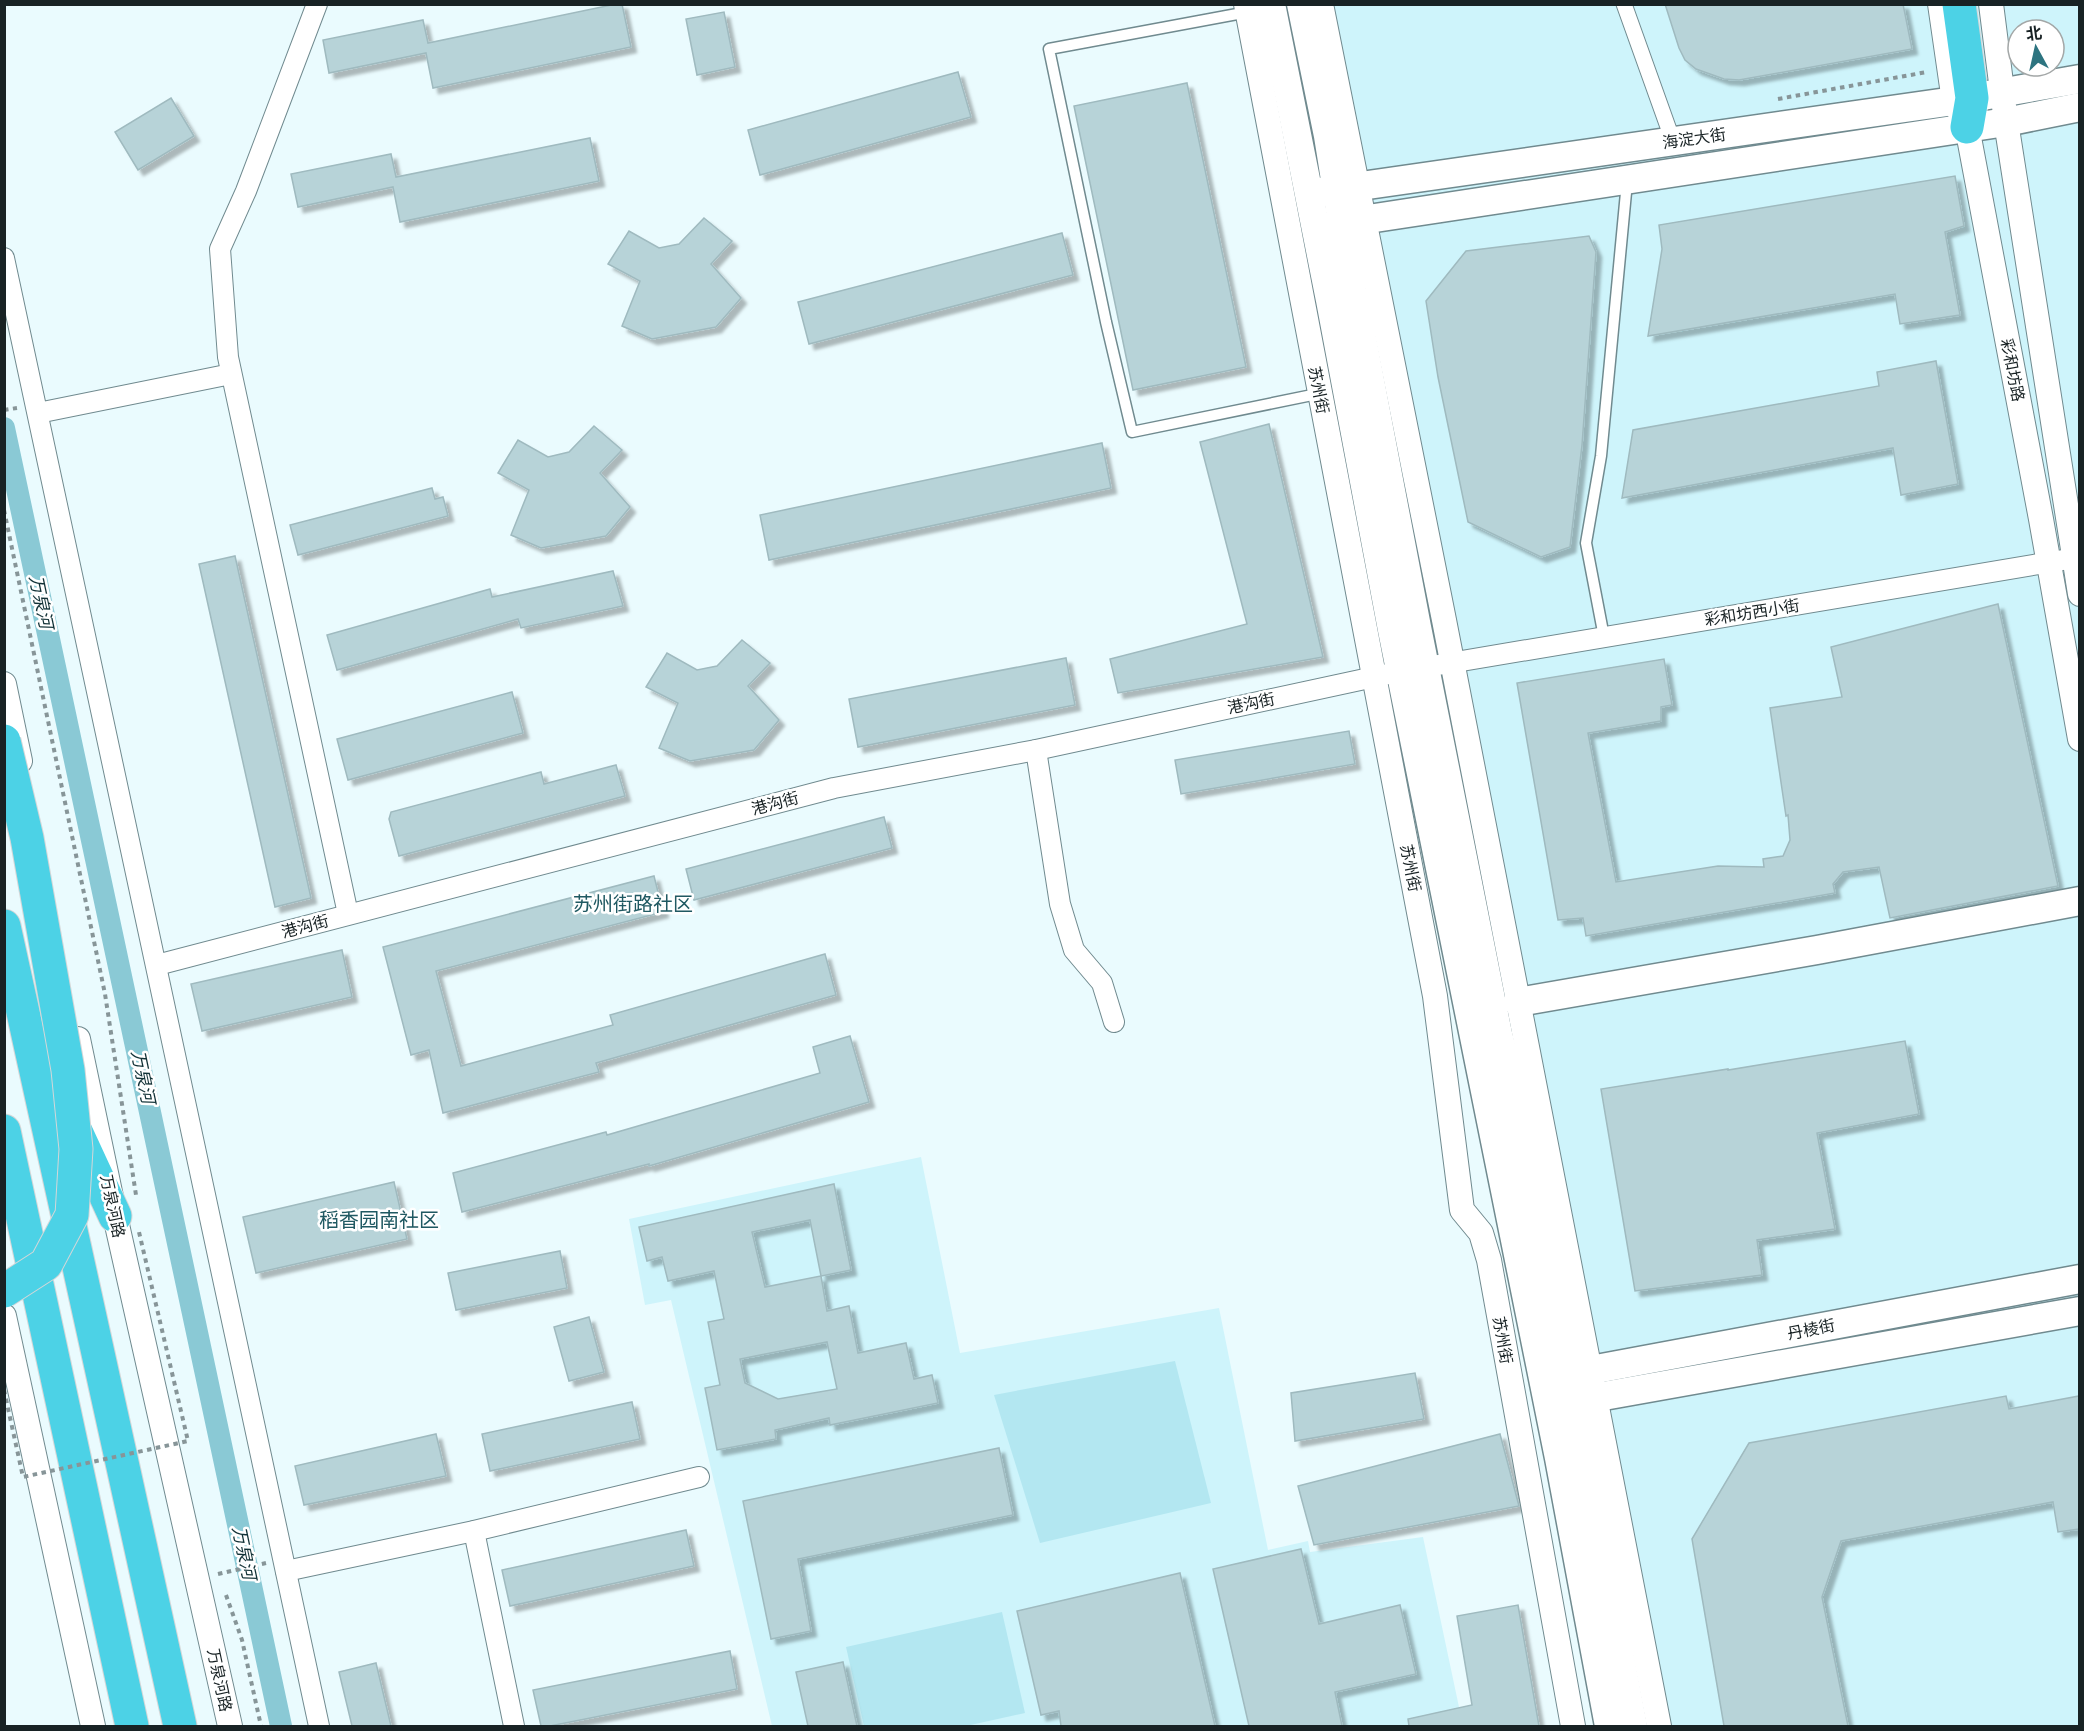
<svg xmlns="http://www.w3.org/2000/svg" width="2084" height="1731" font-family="Lato,'Noto Sans SC',sans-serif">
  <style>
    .built { fill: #cef4fb; fill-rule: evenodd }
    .green { fill: #b3e7f1 }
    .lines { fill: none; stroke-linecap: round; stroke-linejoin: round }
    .canal { stroke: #8ac9d5; stroke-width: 22 }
    .building { fill: #b7d3d8; stroke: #9fbabf; stroke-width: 1.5; fill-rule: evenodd; filter: url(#shadow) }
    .service-casing { stroke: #708a8f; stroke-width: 13 }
    .pedestrian-casing { stroke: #708a8f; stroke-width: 17 }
    .minor-casing { stroke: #708a8f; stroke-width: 22 }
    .tertiary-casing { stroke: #708a8f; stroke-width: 26 }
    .secondary-casing { stroke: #708a8f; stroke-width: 31 }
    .trunk-casing { stroke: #d5d7d8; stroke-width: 35 }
    .path { stroke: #879598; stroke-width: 4; stroke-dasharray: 4.5 4.5; stroke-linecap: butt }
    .service { stroke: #fff; stroke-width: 10 }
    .pedestrian { stroke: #fff; stroke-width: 15 }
    .minor { stroke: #fff; stroke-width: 20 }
    .tertiary { stroke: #fff; stroke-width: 24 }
    .secondary { stroke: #fff; stroke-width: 28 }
    .trunk { stroke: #4cd2e6; stroke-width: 33 }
    .trunk-bridge-casing { stroke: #d5d7d8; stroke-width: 35; stroke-linecap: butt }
    .path-bridge { stroke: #879598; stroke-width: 4; stroke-dasharray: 4.5 4.5; stroke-linecap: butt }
    .trunk-bridge { stroke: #4cd2e6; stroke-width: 33 }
    .labels { text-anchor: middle; stroke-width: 5; stroke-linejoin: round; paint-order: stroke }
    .street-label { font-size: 16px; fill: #182224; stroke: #fff }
    .water-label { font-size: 18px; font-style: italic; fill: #123237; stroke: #fff }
    .quarter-label { font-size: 20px; fill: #205962; stroke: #fff }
  </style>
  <defs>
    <filter id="shadow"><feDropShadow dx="5.5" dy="5.5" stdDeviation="1.5" flood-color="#0004"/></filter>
  </defs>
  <rect width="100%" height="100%" fill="#eafbfe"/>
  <!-- built -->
  <g class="built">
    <path d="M 1300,5 L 2079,5 L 2079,1726 L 1633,1726 ZM 2018,30 L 2054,30 L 2054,66 L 2018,66 Z"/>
    <polygon points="921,1157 960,1353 1219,1308 1268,1550 1308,1541 1310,1552 1423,1537 1463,1726 772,1726 671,1300 645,1305 629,1219"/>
  </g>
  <!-- green -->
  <g class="green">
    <polygon points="1175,1361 1211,1503 1040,1543 994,1395"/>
    <polygon points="1002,1612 1025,1713 966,1726 864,1726 846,1647"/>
  </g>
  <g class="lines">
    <!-- canal -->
    <polyline class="canal" points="4,428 281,1726"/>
  </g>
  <!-- building -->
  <g class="building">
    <polygon points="616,4 622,4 631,47 433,88 426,53 329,73 323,40 423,20 428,43"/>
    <polygon points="1665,4 1903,4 1912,49 1739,80 1724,79 1696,69 1685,60 1679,48"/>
    <polygon points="724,12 735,67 697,75 686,19"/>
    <polygon points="958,72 971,117 760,175 748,130"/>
    <polygon points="1187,83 1246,367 1133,390 1074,106"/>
    <polygon points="171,98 194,136 138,170 115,132"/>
    <polygon points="590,138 599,181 400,222 393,187 298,207 291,174 391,154 396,177"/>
    <polygon points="1955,176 1964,226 1945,232 1960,315 1900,324 1895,294 1648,336 1662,249 1659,225"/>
    <polygon points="704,218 732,241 711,264 741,298 716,327 652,339 622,326 640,281 608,264 629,231 659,248 679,244"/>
    <polygon points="1062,233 1073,275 809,344 798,302"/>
    <polygon points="1589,236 1596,252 1582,445 1570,547 1541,557 1468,522 1438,377 1426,301 1466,251"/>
    <polygon points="1936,361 1958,484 1901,495 1893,448 1622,498 1633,430 1879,386 1877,372"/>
    <polygon points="1269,424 1323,657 1118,693 1110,659 1247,624 1200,442"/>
    <polygon points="594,426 622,450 600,473 630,507 606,536 541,548 511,535 529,490 498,473 518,440 548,457 569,452"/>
    <polygon points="1102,443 1111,488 769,560 760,515"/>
    <polygon points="432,488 435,499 443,497 448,516 298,555 290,525"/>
    <polygon points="235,556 311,898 275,907 199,564"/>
    <polygon points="613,571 623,606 521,628 518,619 337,670 327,635 490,589 492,597"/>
    <polygon points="1998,604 2058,886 1890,918 1879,867 1843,872 1833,884 1835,893 1586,936 1583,918 1558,920 1517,683 1664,659 1672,705 1661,707 1661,721 1588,733 1616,882 1718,866 1764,867 1763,859 1783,856 1790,840 1788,815 1786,816 1770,708 1842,697 1831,647"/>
    <polygon points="742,640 770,663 748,686 779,720 754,750 690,761 659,748 678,703 646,687 667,653 697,670 717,666"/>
    <polygon points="1066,658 1075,705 858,747 849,699"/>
    <polygon points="512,692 523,733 348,780 337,739"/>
    <polygon points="1349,731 1355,764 1181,794 1175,760"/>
    <polygon points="616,765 625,796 399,856 389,819 391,812 541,772 544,784"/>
    <polygon points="884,817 892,848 694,900 686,869"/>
    <polygon points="654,876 663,912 436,971 461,1066 613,1025 610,1015 825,954 836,995 596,1063 599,1072 443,1113 429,1050 411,1055 383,947"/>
    <polygon points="342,950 352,997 202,1031 191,984"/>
    <polygon points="850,1036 869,1102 649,1166 649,1164 462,1212 453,1173 606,1132 607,1135 820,1073 813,1047"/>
    <polygon points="1905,1041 1919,1114 1817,1133 1835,1229 1757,1240 1762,1275 1635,1291 1601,1089 1728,1069 1728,1070"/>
    <polygon points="394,1182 407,1239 256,1273 243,1217"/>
    <path d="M 834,1184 L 851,1270 L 821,1276 L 827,1311 L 849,1306 L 858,1353 L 906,1343 L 914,1379 L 932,1375 L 938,1403 L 830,1425 L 829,1418 L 775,1430 L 776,1439 L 717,1450 L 705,1388 L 720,1385 L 708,1322 L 724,1319 L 714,1271 L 668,1281 L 662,1257 L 647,1261 L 639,1227 ZM 810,1220 L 821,1276 L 765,1287 L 752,1232 ZM 827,1342 L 837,1389 L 778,1399 L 745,1383 L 740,1359 Z"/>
    <polygon points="560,1251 567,1288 456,1310 448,1273"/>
    <polygon points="589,1317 604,1372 569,1381 554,1327"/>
    <polygon points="1415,1373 1424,1419 1295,1441 1291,1393"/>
    <polygon points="2006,1396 2009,1409 2079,1396 2079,1529 2058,1532 2053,1502 1841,1541 1822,1597 1848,1726 1724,1726 1692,1539 1749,1443"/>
    <polygon points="632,1402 640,1439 490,1471 482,1434"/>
    <polygon points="436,1434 446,1476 304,1505 295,1466"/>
    <polygon points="1500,1434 1519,1506 1314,1545 1298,1486"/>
    <polygon points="999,1448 1013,1515 798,1559 811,1631 771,1639 743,1501"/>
    <polygon points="686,1530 694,1566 510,1606 502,1570"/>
    <polygon points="1301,1549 1319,1624 1400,1605 1416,1674 1335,1692 1342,1726 1249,1726 1213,1569"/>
    <polygon points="1180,1573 1215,1726 1061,1726 1059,1711 1041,1715 1017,1611"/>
    <polygon points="1518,1605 1539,1726 1409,1726 1408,1719 1472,1705 1457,1616"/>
    <polygon points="730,1651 737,1689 550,1726 541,1726 533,1690"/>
    <polygon points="843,1662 857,1726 808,1726 796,1672"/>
    <polygon points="376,1663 391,1726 352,1726 339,1672"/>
  </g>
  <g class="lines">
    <defs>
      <g id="service">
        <polyline points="1248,12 1049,49 1106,322 1132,432 1322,393"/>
        <polyline points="1604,637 1586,543 1601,456 1627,182"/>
      </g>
      <polyline id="pedestrian" points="1624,4 1673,141"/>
      <g id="minor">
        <polyline points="317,4 246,191 220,249 228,357 348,914"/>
        <polyline points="4,258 319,1726"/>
        <polyline points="38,413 231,374"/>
        <polyline points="1438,665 2063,560"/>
        <polyline points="1036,750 1060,904 1074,950 1102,983 1114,1022"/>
        <polyline points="157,965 834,788 1036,750 1388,674"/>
        <polyline points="474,1531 514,1726"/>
        <polyline points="286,1571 474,1531 699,1477"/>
      </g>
      <g id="tertiary">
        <polyline points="1246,4 1435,996 1462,1210 1481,1233 1489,1260 1573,1726"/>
        <polyline points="1321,4 1444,620 1659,1726"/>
        <polyline points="1940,4 1954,101 1967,127 2041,519 2080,739"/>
        <polyline points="1991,4 2006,122 2080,594"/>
        <polyline points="4,684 20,761"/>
        <polyline points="78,1039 115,1216 230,1726"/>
        <polyline points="4,1316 93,1726"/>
      </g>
      <g id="secondary">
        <polyline points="1271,4 1330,300 1392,630 1559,1458 1609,1726"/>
        <polyline points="1301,4 1328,136 1353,291 1417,627 1498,1034 1513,1093 1633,1726"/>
        <polyline points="1319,192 1954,101 2080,79"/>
        <polyline points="1342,223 2006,122 2080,107"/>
        <polyline points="1518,1002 1817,950 2080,901"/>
        <polyline points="1548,1378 2080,1279"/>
        <polyline points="1553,1405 2080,1311"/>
      </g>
      <g id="trunk">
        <polyline points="1959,4 1972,98 1967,127"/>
        <polyline points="4,926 180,1726"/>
        <polyline points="73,1125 115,1216"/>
        <polyline points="4,1131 132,1726"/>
      </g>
    </defs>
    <!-- service casing -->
    <use href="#service" class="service-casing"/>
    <!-- pedestrian casing -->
    <use href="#pedestrian" class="pedestrian-casing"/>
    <!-- minor casing -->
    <use href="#minor" class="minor-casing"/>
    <!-- tertiary casing -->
    <use href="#tertiary" class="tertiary-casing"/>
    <!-- secondary casing -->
    <use href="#secondary" class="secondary-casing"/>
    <!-- trunk casing -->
    <use href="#trunk" class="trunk-casing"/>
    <!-- path -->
    <g class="path">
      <polyline points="1778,99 1927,72"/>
      <polyline points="4,410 17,408"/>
      <polyline points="4,510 105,994 136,1195"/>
      <polyline points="218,1574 266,1563"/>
      <polyline points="226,1595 242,1640 261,1726"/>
    </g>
    <!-- service -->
    <use href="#service" class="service"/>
    <!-- pedestrian -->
    <use href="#pedestrian" class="pedestrian"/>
    <!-- minor -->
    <use href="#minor" class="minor"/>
    <!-- tertiary -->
    <use href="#tertiary" class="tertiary"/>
    <!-- secondary -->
    <use href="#secondary" class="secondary"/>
    <!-- trunk -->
    <use href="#trunk" class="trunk"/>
    <defs>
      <polyline id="trunk-bridge" points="4,741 27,838 68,1070 76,1149 72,1215 46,1264 4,1291"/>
    </defs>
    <!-- trunk-bridge casing -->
    <use href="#trunk-bridge" class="trunk-bridge-casing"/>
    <!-- path-bridge -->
    <polyline class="path-bridge" points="4,1390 23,1477 188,1441 139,1232"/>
    <!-- trunk-bridge -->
    <use href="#trunk-bridge" class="trunk-bridge"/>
  </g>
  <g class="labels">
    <!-- street labels -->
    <g class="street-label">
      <text transform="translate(1694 138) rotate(-8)" y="6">海淀大街</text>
      <text transform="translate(2013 370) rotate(79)" y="6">彩和坊路</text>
      <text transform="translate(1319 390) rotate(79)" y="6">苏州街</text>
      <text transform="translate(1752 612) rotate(-9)" y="6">彩和坊西小街</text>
      <text transform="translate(1251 703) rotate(-12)" y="6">港沟街</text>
      <text transform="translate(775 803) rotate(-15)" y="6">港沟街</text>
      <text transform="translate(1411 868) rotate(79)" y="6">苏州街</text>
      <text transform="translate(305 926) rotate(-15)" y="6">港沟街</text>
      <text transform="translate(113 1206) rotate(78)" y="6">万泉河路</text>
      <text transform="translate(1811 1329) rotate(-11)" y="6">丹棱街</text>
      <text transform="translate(1503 1340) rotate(80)" y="6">苏州街</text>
      <text transform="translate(220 1680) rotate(78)" y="6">万泉河路</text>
    </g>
    <!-- water labels -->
    <g class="water-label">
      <text transform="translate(41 602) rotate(78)" y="6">万泉河</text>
      <text transform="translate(143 1077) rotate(78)" y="6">万泉河</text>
      <text transform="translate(244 1553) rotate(78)" y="6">万泉河</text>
    </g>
    <!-- quarter labels -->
    <g class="quarter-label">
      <text x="633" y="911">苏州街路社区</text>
      <text x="379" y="1227">稻香园南社区</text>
    </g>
  </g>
  <!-- border -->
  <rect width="2084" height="1731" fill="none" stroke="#182224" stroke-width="12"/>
  <!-- north arrow -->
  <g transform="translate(2036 48) rotate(352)"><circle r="28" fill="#ffffff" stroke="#a3a7a7" stroke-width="1.5"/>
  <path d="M0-4.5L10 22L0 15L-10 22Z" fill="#2d7480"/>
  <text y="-9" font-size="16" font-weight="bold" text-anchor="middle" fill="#182224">北</text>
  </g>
</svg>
